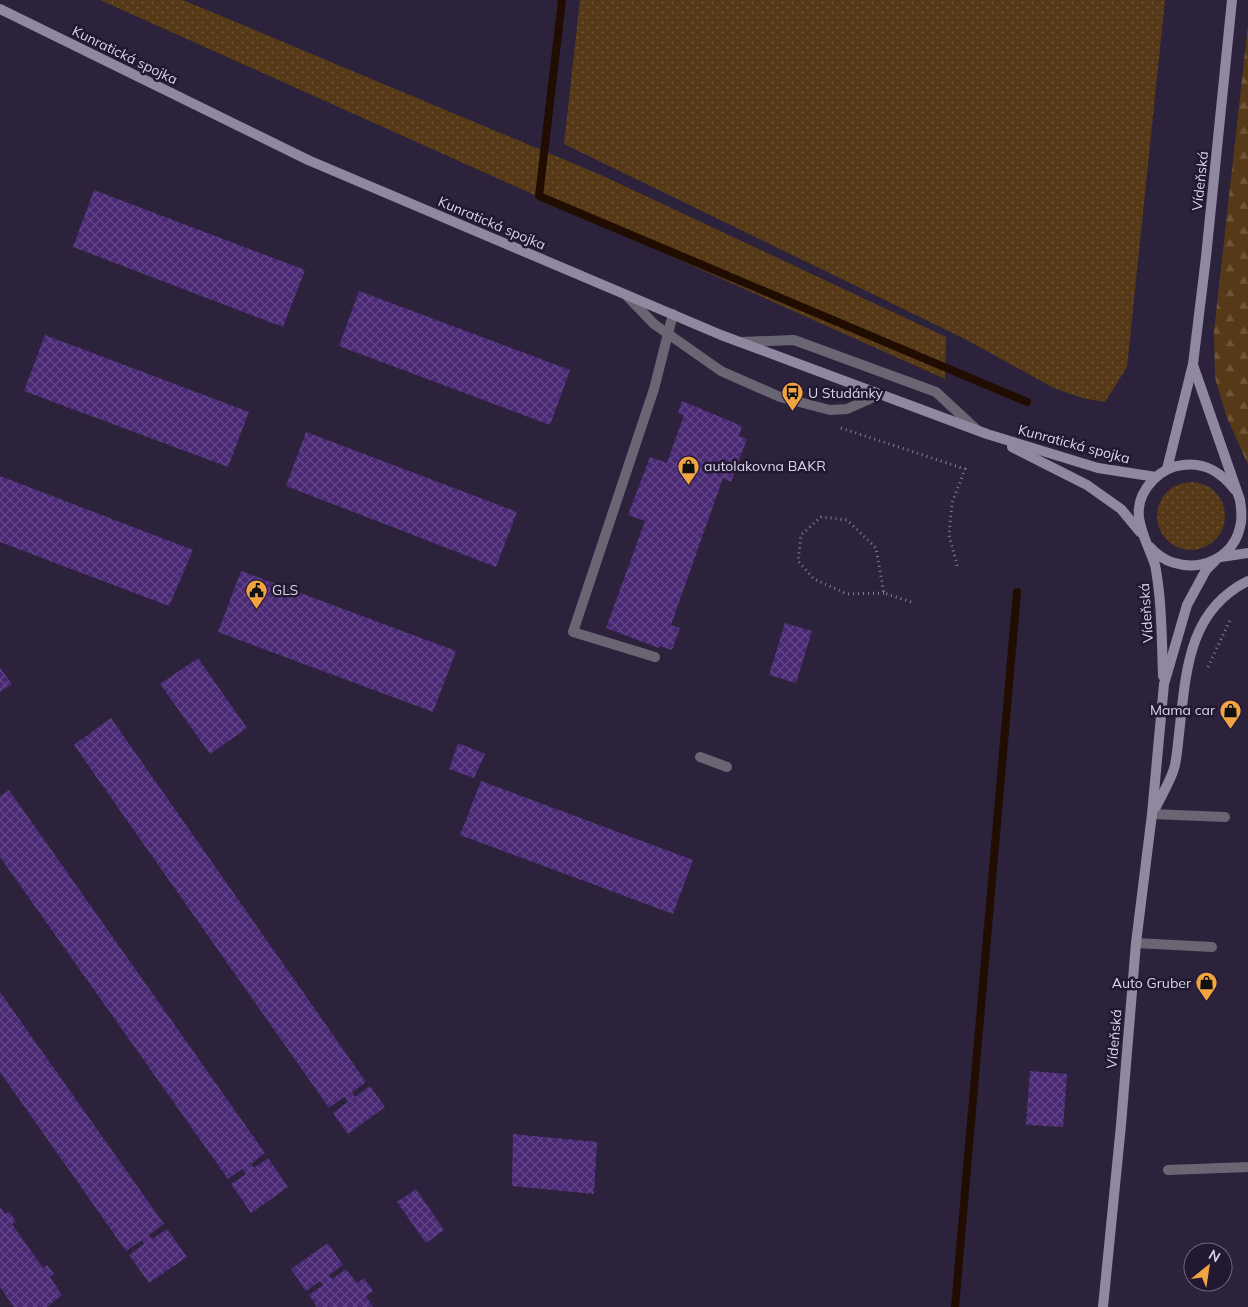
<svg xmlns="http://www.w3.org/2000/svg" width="1248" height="1307" font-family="Mulish,sans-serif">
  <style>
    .grass { fill: url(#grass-dots) }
    .forest { fill: url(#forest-firs) }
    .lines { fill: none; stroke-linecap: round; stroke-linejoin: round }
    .stream { stroke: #200d00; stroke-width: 8 }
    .building { fill: url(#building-cross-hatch) }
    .path { stroke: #867e94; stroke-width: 3; stroke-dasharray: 1 4; stroke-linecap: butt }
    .lane { stroke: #6a6573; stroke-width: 10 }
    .secondary { stroke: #8f889e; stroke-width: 10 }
    .labels { text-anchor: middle; stroke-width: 5; stroke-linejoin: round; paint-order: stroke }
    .street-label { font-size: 14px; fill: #dbd5e7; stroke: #221832 }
    .poi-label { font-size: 14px; fill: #dbd5e7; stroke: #221832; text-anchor: start }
  </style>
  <defs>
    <pattern id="grass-dots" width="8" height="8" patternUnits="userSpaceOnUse" patternTransform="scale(1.25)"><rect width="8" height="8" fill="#563916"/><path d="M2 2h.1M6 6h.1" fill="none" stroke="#6e5538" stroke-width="1.8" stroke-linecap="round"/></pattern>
    <pattern id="forest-firs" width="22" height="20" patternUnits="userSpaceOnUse" patternTransform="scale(1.25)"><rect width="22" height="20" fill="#563916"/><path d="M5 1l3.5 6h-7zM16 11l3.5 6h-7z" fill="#6e5538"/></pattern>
    <pattern id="building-cross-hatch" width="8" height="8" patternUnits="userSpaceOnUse" patternTransform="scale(1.25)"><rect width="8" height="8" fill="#4a2974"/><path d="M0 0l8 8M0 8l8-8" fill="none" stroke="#644788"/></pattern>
  </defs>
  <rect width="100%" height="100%" fill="#2c223c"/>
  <!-- grass -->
  <g class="grass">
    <polygon points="100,0 183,0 601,175 946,337 945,379"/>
    <polygon points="580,0 1165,0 1127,367 1105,402 1082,398 1054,388 963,338 564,144"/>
    <circle cx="1191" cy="516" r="34"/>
  </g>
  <!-- forest -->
  <polygon class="forest" points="1248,25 1248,465 1226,415 1215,378 1214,331"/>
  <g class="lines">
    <!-- stream -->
    <g class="stream">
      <polyline points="562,0 539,196 1027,402"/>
      <polyline points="955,1307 1017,592"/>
    </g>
  </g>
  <!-- building -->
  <g class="building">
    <polygon points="94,190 305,270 283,327 73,247"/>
    <polygon points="359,291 570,370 550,425 339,346"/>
    <polygon points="45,335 249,412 228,467 24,391"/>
    <polygon points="682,401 742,426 739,436 747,439 731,482 723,478 671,625 680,628 672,650 660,646 659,648 606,628 645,521 628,515 650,457 667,463 684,415 678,413"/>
    <polygon points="306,432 517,512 496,567 286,486"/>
    <polygon points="0,476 193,550 169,606 0,542"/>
    <polygon points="241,571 456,651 433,712 218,632"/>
    <polygon points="785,623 812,631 796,683 769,675"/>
    <polygon points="198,658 247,728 210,754 160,684"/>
    <polygon points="0,668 12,684 0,692"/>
    <polygon points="111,718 366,1082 352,1092 355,1097 370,1086 385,1107 348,1134 333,1113 348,1102 344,1097 329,1108 74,745"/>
    <polygon points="458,743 485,754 474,778 449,769"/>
    <polygon points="481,781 693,860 673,914 460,835"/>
    <polygon points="9,790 265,1153 251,1164 254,1168 268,1158 288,1187 251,1213 231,1184 246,1174 242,1169 228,1179 0,857 0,796"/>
    <polygon points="0,992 164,1224 149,1235 152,1239 167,1229 187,1257 149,1283 129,1255 144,1244 142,1240 126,1251 0,1072"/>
    <polygon points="1030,1071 1067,1074 1063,1127 1026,1125"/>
    <polygon points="513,1134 597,1142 594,1194 512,1186"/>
    <polygon points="416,1189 444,1230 426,1243 397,1202"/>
    <polygon points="0,1207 5,1214 9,1212 16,1221 12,1224 43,1268 47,1265 54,1274 50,1277 62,1295 47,1307 14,1307 0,1287"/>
    <polygon points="328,1243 343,1265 329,1275 332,1279 346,1269 357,1283 364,1278 373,1291 366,1296 373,1307 317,1307 309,1295 323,1285 320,1281 306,1291 291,1269"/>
  </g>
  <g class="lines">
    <!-- path -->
    <g class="path">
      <polyline points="841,428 965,469 952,503 949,535 958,569"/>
      <polyline points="884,593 847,594 814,579 798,561 801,535 821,517 847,520 876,548 884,593 914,603"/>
      <polyline points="1208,667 1231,618"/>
    </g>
    <!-- lane -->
    <g class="lane">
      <polyline points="627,296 654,324 721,371 780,397 830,410 847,409 881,394"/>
      <polyline points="740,342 794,340 936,392 977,430"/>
      <polyline points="655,657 573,632 654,389 673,314"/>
      <polyline points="700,757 727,767"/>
      <polyline points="1152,814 1225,817"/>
      <polyline points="1136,943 1212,947"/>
      <polyline points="1168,1170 1248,1167"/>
    </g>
    <!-- secondary -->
    <g class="secondary">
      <polyline points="0,9 308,160 721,335 987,434 1098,468 1156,477"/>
      <polyline points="1012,447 1087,485 1121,509 1140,532"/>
      <polyline points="1167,469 1193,364 1206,257 1232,0"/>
      <path d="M 1150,547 C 1176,578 1231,569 1240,527 C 1243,518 1241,509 1240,500 L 1193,365"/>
      <polyline points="1221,557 1248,553"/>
      <path d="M 1163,676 C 1162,648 1162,619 1159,592 C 1158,583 1157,574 1155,565 C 1145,535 1125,509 1153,480 C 1161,472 1171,466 1183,465 C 1205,462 1221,472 1235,490"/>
      <path d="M 1156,807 C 1162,794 1172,779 1175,765 C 1177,755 1178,744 1179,734 C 1186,674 1187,611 1248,581"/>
      <polyline points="1103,1307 1121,1125 1136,943 1152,814 1164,684 1187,605 1206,570 1215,561"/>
    </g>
  </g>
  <!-- icons -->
  <defs>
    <symbol id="bus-pin" viewBox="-11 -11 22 30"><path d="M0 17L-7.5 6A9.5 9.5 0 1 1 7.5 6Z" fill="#f3a442" stroke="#221832"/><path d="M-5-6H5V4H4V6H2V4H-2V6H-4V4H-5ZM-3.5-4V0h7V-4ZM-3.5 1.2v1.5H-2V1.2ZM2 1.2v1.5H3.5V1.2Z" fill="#111"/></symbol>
    <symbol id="shop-pin" viewBox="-11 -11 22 30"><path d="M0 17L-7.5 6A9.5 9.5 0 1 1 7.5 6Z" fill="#f3a442" stroke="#221832"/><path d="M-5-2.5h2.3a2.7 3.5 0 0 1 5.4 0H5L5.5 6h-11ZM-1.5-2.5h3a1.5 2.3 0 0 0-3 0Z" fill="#111"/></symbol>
    <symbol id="civic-pin" viewBox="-11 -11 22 30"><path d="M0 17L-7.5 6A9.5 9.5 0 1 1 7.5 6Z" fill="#f3a442" stroke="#221832"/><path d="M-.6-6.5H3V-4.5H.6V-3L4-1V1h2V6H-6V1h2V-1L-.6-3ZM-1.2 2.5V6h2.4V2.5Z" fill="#111"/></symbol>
  </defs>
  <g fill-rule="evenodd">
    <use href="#bus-pin" x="780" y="380" width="25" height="34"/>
    <use href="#shop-pin" x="676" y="454" width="25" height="34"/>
    <use href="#civic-pin" x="244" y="578" width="25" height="34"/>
    <use href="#shop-pin" x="1218" y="698" width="25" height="34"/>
    <use href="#shop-pin" x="1194" y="970" width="25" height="34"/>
  </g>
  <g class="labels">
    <!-- street labels -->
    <g class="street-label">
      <text transform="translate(125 55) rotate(26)" y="5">Kunratická spojka</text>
      <text transform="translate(1200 181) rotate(-84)" y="5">Vídeňská</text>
      <text transform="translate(492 223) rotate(23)" y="5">Kunratická spojka</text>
      <text transform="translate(1074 444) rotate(15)" y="5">Kunratická spojka</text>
      <text transform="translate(1146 613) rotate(-94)" y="5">Vídeňská</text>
      <text transform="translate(1114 1039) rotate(-85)" y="5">Vídeňská</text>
    </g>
    <!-- poi labels -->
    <g class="poi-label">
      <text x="808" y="398">U Studánky</text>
      <text x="704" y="471">autolakovna BAKR</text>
      <text x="272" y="595">GLS</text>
      <text x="1215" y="715" text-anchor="end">Mama car</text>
      <text x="1191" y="988" text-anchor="end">Auto Gruber</text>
    </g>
  </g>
  <!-- north arrow -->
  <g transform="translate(1208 1267) rotate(30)"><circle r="24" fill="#221832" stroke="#6c647a"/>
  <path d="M0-4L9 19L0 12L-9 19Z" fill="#f3a442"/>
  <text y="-8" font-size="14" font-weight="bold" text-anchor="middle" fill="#dbd5e7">N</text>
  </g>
</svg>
